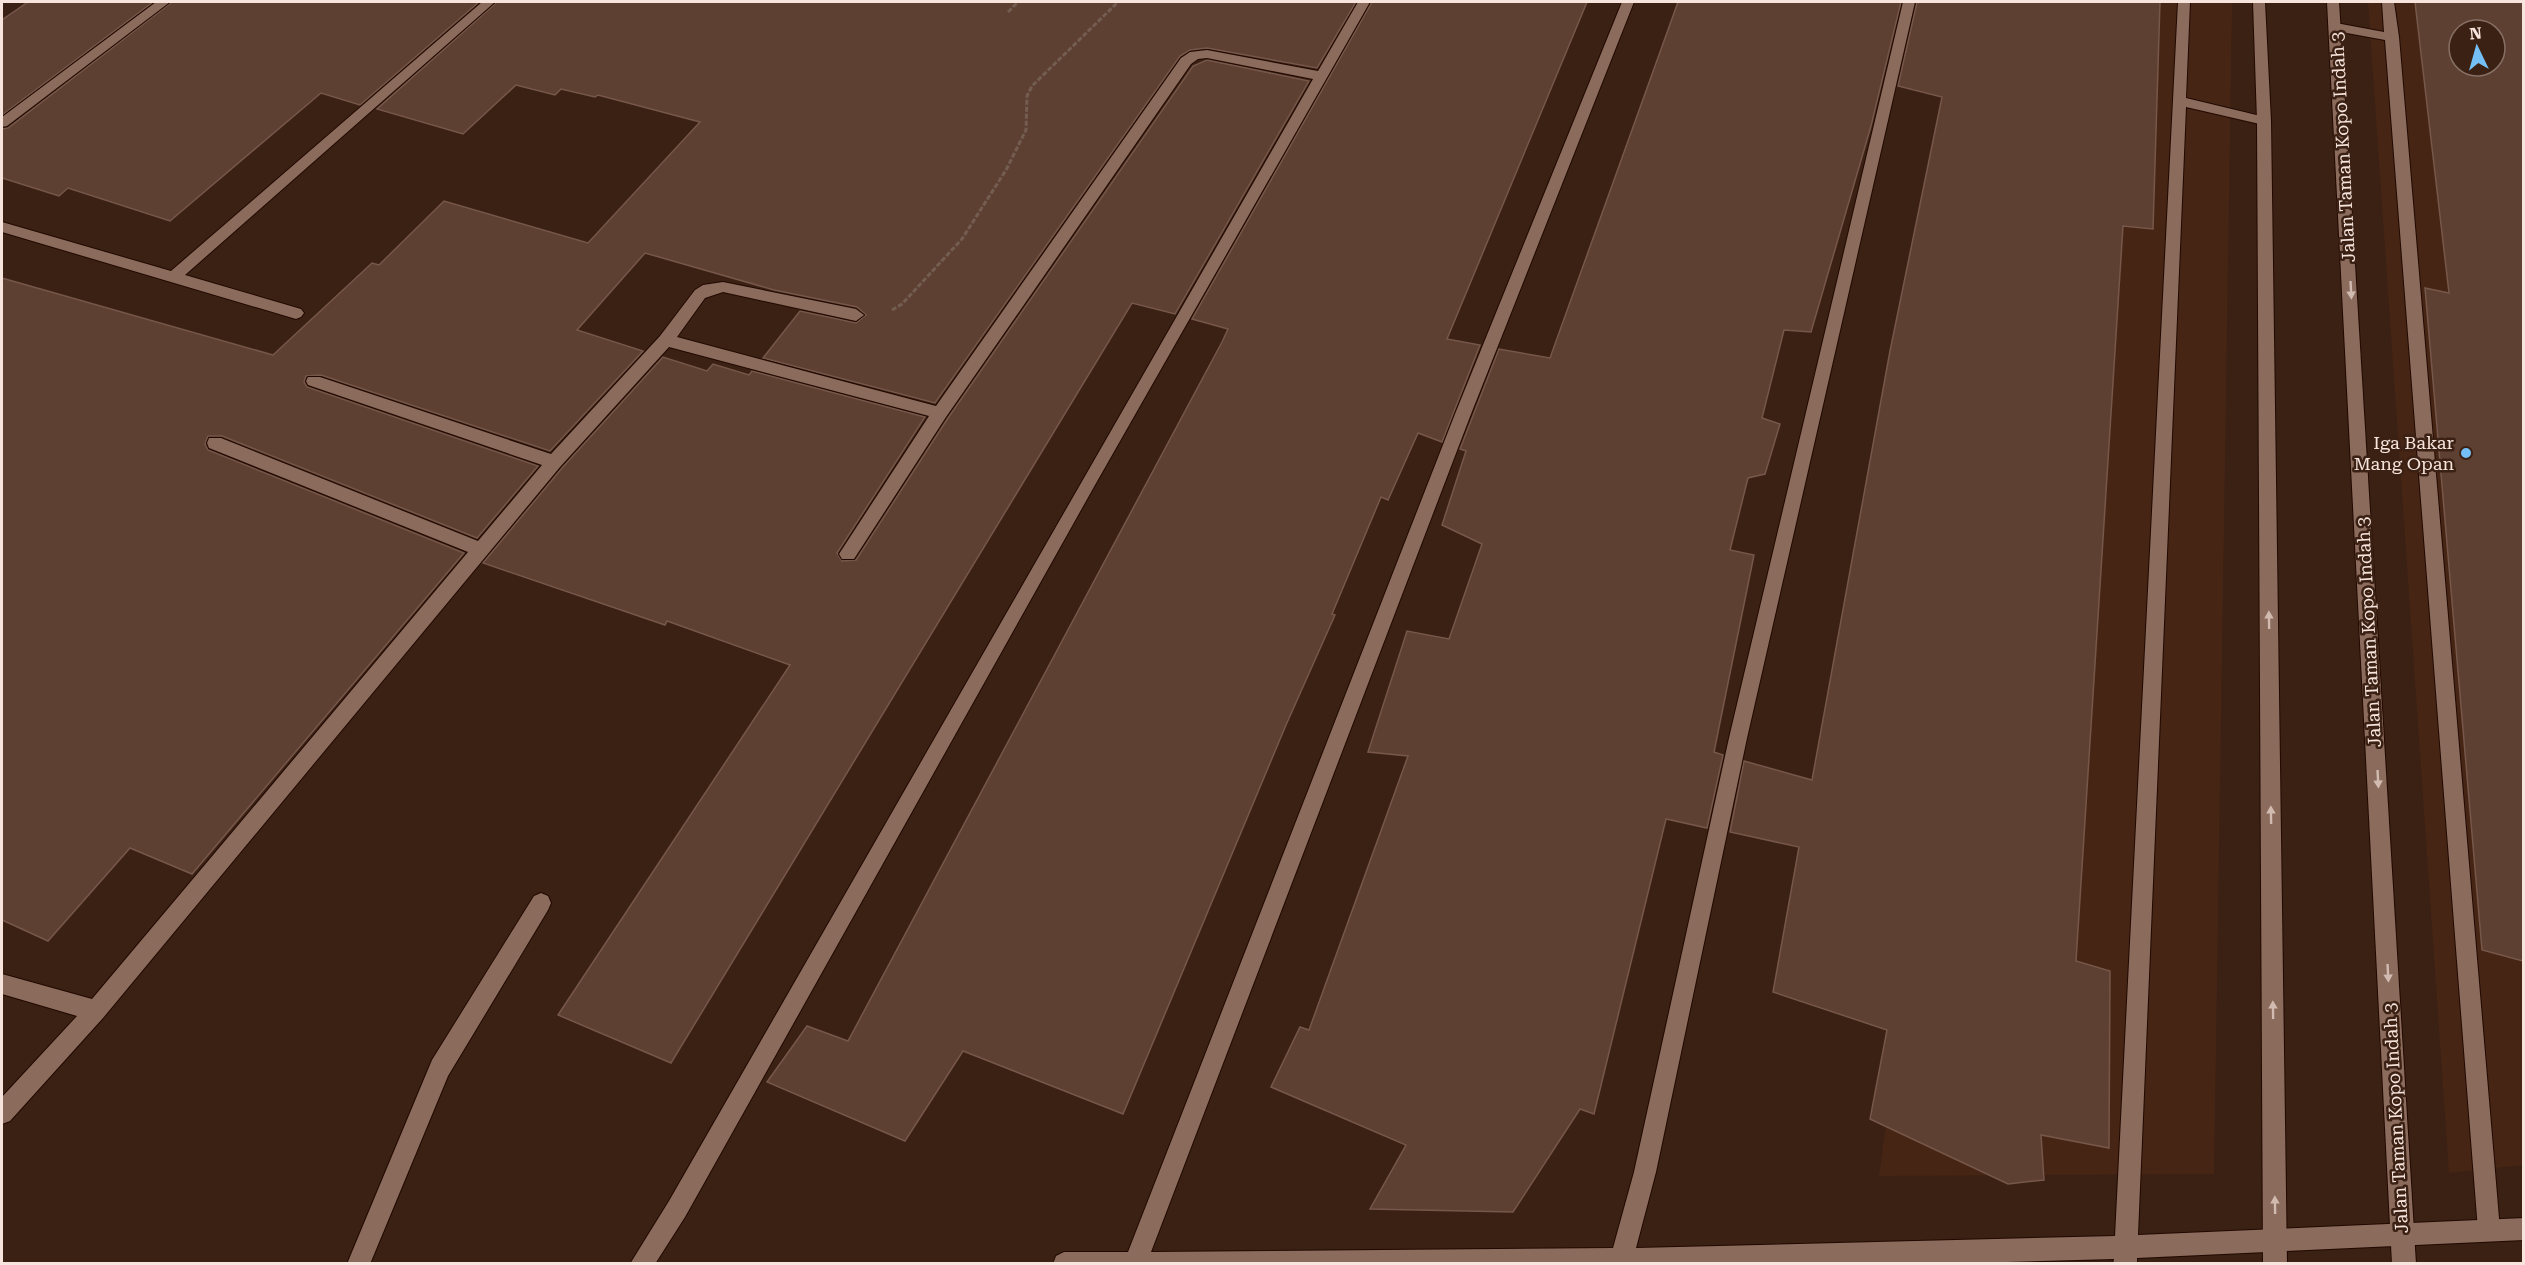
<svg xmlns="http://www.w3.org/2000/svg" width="2525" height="1265" font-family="'Roboto Serif',serif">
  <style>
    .built { fill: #462515; fill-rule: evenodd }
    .building { fill: #5e4033; stroke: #765749; stroke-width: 1.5; fill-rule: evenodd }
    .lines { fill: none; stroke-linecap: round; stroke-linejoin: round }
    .lane-casing { stroke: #210901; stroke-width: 2 }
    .street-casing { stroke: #210901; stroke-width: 2 }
    .secondary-casing { stroke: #210901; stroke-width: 2 }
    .path { stroke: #735c50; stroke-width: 3; stroke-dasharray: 5 2; stroke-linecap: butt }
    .lane { fill: #8b6b5c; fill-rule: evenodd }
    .street { fill: #8b6b5c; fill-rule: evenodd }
    .secondary { fill: #8b6b5c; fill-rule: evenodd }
    .oneway { fill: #d1baaf }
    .poi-dot { fill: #74c0f6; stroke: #3b2114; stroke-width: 2 }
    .labels { text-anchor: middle; stroke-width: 5; stroke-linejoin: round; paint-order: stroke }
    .street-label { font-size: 18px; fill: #f7e4dc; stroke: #3b2114 }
    .poi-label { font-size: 18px; fill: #f7e4dc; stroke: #3b2114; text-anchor: end }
  </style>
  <rect width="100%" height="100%" fill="#3b2114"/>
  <!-- built -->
  <g class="built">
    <polygon points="2040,2 2232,2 2214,1174 1879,1176"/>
    <path d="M 2368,2 L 2517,2 L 2523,39 L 2523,1165 L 2449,1173 ZM 2459,30 L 2495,30 L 2495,66 L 2459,66 Z"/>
  </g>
  <!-- building -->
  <g class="building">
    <polygon points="28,2 153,2 2,115 2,20"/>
    <polygon points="172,2 479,2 360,105 321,93 170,221 68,188 59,196 2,178 2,129 8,128"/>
    <polygon points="497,2 1356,2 1317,68 1207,48 1190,50 1180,56 935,403 763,358 800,311 856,323 866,315 857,307 774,290 645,253 577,330 643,351 550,451 321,375 306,376 304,382 307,387 538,466 477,538 222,436 208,436 205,444 208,450 464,553 192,874 130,848 48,941 2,920 2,278 273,355 372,263 379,265 444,201 588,243 700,122 598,95 595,97 561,89 555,95 516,85 463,134 377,109"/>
    <polygon points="1372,2 1587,2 1447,339 1480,345 1442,442 1418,433 1388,500 1381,497 1332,614 1335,615 1286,725 1123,1114 963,1051 905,1141 767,1082 807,1026 848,1041 1222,342 1228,329 1192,319"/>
    <polygon points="1678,2 1901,2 1871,126 1811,332 1784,330 1762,418 1780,424 1765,474 1748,478 1730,550 1754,555 1714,752 1723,755 1707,828 1666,819 1594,1114 1580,1109 1513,1212 1370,1209 1406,1145 1271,1087 1300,1027 1309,1030 1408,756 1368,752 1407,631 1449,639 1482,544 1442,525 1466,451 1460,449 1499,349 1550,358"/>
    <polygon points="1917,2 2160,2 2153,229 2123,226 2076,961 2110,971 2109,1148 2041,1135 2044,1180 2008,1184 1870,1119 1887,1030 1773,992 1799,847 1730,832 1744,761 1812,780 1890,351 1942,97 1898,86"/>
    <path d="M 2415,2 L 2523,2 L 2523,961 L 2482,950 L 2425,288 L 2449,293 ZM 2459,30 L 2495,30 L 2495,66 L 2459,66 Z"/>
    <polygon points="1207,60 1309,81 1175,314 1132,303 671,1063 558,1015 790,665 667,621 665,625 483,563 562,468 663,357 707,371 713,364 749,375 752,371 925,417 837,553 842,561 856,560 948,418 1193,66"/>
  </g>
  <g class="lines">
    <defs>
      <polygon id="lane" points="2382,2 2394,2 2399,37 2500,1230 2497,1238 2489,1241 2481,1238 2478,1230 2385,40 2336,31 2329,27 2336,23 2384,32"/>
      <g id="street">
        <polygon points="156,2 170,2 7,126 2,127 2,117"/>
        <polygon points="482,2 495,2 185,275 301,309 304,313 301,317 296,319 2,232 2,222 171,271"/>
        <polygon points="1358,2 1370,2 1095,485 685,1217 655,1264 630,1264 669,1201 1313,79 1207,58 1198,59 1191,64 946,417 854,559 842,559 839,554 929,416 669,347 560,467 103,1018 10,1121 2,1124 2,1097 77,1016 2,994 2,974 92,999 468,552 209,448 207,443 209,438 221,438 478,541 542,465 308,385 306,381 308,377 320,377 551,454 660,336 695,290 703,285 723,282 856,309 864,315 856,321 723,292 705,298 677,337 936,406 1181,58 1190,52 1207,50 1318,71"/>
        <polygon points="1622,2 1634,2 1471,414 1151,1252 1613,1248 1634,1172 1729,738 1903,2 1915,2 1747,738 1656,1172 1636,1248 2115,1236 2178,2 2190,2 2186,98 2269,118 2271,121 2264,125 2186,107 2138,1235 2524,1218 2524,1240 2137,1258 2137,1264 2113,1264 2114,1259 1933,1264 1053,1264 1056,1256 1064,1252 1128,1252 1455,414"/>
        <polygon points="541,893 548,896 551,903 548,910 448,1076 370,1264 347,1264 432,1060 534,896"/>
      </g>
      <g id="secondary">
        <polygon points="2253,2 2265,2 2271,121 2287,1264 2263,1264 2257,121"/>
        <polygon points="2327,2 2339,2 2416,1264 2392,1264"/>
      </g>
    </defs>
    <!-- lane casing -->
    <use href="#lane" class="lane-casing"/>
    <!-- street casing -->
    <use href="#street" class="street-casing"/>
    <!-- secondary casing -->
    <use href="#secondary" class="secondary-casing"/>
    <!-- path -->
    <g class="path">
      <polyline points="1008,12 1018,2"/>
      <polyline points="892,310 902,304 962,239 1006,170 1026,130 1027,96 1032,86 1118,2"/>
    </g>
    <!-- lane -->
    <use href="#lane" class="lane"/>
    <!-- street -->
    <use href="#street" class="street"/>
    <!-- secondary -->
    <use href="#secondary" class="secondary"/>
  </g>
  <!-- one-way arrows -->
  <defs><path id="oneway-solid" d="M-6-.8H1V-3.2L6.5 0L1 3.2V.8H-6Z" transform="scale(1.5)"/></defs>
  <g class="oneway">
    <use href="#oneway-solid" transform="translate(2351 290) rotate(87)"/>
    <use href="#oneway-solid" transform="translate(2269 620) rotate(-91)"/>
    <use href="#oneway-solid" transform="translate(2378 779) rotate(87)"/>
    <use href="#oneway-solid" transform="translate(2271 815) rotate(-91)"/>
    <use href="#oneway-solid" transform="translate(2388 973) rotate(87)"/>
    <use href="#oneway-solid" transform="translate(2273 1010) rotate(-91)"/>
    <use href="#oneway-solid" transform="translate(2275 1205) rotate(-91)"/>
  </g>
  <!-- markers -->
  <circle class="poi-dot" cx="2466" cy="453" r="6"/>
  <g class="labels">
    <!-- street labels -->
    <g class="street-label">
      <text transform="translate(2343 147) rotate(-93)" y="6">Jalan Taman Kopo Indah 3</text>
      <text transform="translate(2369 632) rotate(-93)" y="6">Jalan Taman Kopo Indah 3</text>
      <text transform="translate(2396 1118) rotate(-93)" y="6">Jalan Taman Kopo Indah 3</text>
    </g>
    <!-- poi labels -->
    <g class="poi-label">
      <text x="2454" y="449">Iga Bakar<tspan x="2454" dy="21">Mang Opan</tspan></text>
    </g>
  </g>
  <!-- border -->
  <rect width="2525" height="1265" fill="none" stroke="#f7e4dc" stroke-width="6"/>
  <!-- north arrow -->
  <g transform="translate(2477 48) rotate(355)"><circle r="28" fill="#3b2114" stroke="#866f64" stroke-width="1.5"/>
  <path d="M0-4.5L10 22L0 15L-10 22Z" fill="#74c0f6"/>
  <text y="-9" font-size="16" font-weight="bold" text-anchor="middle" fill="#f7e4dc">N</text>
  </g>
</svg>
